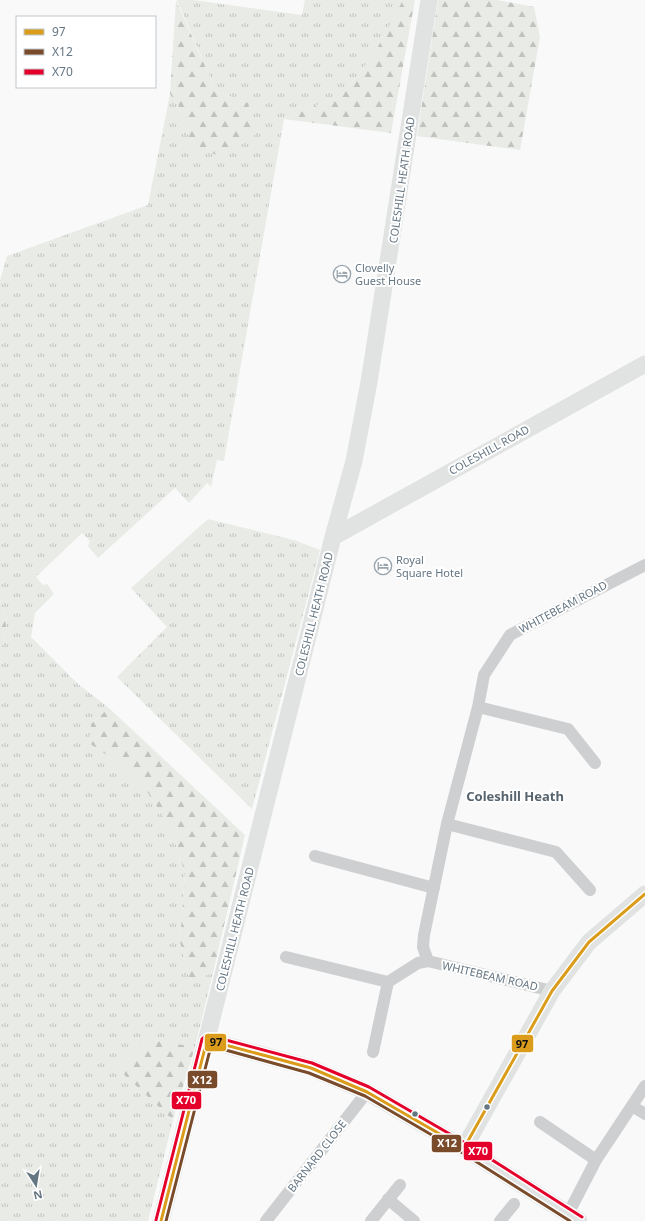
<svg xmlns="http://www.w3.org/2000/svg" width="645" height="1221" font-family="'Noto Sans',sans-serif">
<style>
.grass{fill:url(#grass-tufts)}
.forest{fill:url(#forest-firs)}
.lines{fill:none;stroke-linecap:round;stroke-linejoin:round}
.street{stroke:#cecfd0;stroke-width:12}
.secondary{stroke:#e1e2e2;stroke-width:17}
.bus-1-casing{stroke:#fff;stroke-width:6}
.bus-2-casing{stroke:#fff;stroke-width:6}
.bus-3-casing{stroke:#fff;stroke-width:6}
.bus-1{stroke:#da9c1a;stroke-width:3}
.bus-2{stroke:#7a4b2a;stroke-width:3}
.bus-3{stroke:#e4002b;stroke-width:3}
.bus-dot{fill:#657683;stroke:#fff;stroke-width:1.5}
.labels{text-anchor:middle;stroke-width:4;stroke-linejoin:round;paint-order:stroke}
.street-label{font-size:11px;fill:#657683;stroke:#fff}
.poi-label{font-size:11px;fill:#657683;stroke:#fff;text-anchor:start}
.quarter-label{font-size:13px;font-weight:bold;fill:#57646e;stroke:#fff}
.line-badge{stroke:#fff;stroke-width:1.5}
.badge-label{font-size:11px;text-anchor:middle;font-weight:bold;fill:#fff}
.pale-badge-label{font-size:11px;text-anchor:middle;font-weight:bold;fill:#111}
</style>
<defs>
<pattern id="grass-tufts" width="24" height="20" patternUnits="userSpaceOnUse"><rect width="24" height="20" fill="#e8ebe6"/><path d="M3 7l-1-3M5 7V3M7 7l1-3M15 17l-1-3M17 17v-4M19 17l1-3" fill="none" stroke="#c0c3c0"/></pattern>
<pattern id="forest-firs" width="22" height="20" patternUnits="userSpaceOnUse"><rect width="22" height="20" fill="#e8ebe6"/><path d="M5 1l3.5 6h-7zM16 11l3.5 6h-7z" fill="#c0c3c0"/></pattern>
</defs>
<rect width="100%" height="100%" fill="#f9f9f9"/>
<path class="grass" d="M177,0H193L302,15L305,0H404L374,54L342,95L284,119L224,461L217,460L211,487L207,483L189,503L175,488L98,558L88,546L90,541L82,533L36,577L43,585L47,584L54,594L35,613L31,637L78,684L109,708L91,724L89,743L120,764L146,790L170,827L185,873L180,942L190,980L213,973L195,1047L148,1039L118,1068L173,1120L148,1221H0V665L6,625L0,598V280L7,256L148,205L170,94L178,105L192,147L248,103L216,91Z
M208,519L294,540L320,550L252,809L117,677L167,627L131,588Z"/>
<path class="forest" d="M176,0L216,91L248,103L256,134L221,156L192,147L178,105L170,94Z
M403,0H415L391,133L284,119L342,95L374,54Z
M438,0H497L534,7L540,37L520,150L417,136Z
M0,598L6,625L0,665Z
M109,708L245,835L213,973L190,980L180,942L185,873L170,827L146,790L120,764L89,743L91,724Z
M148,1039L195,1047L173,1120L117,1068Z"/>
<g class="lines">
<path class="street" d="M478,707L568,729L595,763
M447,824L556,852L590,890
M315,856L434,888
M286,957L388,982
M428,961L552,991
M373,1052L388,982L418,963L428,961L423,947L424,935L447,824L478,707L484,675L510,635L645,565
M632,1106L645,1114
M540,1122L596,1160
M388,1199L414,1221
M568,1214L596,1160L645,1086
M266,1221L367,1092
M371,1221L400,1185
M500,1221L514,1204"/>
<path class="secondary" d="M333,537L645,364
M207,1040L311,1068L367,1092L464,1148L579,1221
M464,1148L552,991L589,942L645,894
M161,1221L333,537L354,461L369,382L429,0"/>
<defs>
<path id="bus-1" d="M161,1221L207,1040L311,1068L367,1092L464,1148L552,991L589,942L645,894"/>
<path id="bus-2" d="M166,1221L211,1046L309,1073L365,1096L461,1152L570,1221"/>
<path id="bus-3" d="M156,1220L202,1039L207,1035L312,1063L369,1087L467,1144L582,1217"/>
</defs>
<use href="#bus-1" class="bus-1-casing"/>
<use href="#bus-2" class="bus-2-casing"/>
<use href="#bus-3" class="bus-3-casing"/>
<use href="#bus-1" class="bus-1"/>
<use href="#bus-2" class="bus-2"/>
<use href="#bus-3" class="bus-3"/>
</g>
<defs>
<symbol id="hotel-ring" viewBox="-11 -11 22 22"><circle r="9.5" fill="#fff" stroke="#99a4ac" stroke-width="1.5"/><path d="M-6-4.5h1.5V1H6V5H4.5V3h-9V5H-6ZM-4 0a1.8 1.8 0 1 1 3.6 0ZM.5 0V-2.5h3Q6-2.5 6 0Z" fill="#99a4ac"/></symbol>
</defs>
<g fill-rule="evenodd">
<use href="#hotel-ring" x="332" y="264" width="20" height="20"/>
<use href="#hotel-ring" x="373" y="556" width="20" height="20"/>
</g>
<g class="bus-dot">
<circle cx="487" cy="1107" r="3.5"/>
<circle cx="415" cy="1114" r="3.5"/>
</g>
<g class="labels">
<g class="street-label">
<text transform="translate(402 180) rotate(-82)" y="4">COLESHILL HEATH ROAD</text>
<text transform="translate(489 450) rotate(-29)" y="4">COLESHILL ROAD</text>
<text transform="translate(563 607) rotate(-28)" y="4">WHITEBEAM ROAD</text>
<text transform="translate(314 614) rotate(-76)" y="4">COLESHILL HEATH ROAD</text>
<text transform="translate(235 929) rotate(-76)" y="4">COLESHILL HEATH ROAD</text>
<text transform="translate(490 976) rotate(13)" y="4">WHITEBEAM ROAD</text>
<text transform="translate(317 1156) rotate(-52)" y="4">BARNARD CLOSE</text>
</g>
<g class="poi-label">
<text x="355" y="272">Clovelly<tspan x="355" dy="13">Guest House</tspan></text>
<text x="396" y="564">Royal<tspan x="396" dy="13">Square Hotel</tspan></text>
</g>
<g class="quarter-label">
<text x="515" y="801">Coleshill Heath</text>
</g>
</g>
<g class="line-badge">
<rect x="204" y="1033" width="23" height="19" rx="4" fill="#da9c1a"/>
<rect x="511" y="1034" width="23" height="19" rx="4" fill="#da9c1a"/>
<rect x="187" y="1070" width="31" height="19" rx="4" fill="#7a4b2a"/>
<rect x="171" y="1091" width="31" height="19" rx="4" fill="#e4002b"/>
<rect x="431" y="1134" width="31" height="19" rx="4" fill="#7a4b2a"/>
<rect x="463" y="1141" width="30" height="20" rx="4" fill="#e4002b"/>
</g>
<g class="badge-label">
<text x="202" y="1084">X12</text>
<text x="186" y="1104">X70</text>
<text x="447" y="1147">X12</text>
<text x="478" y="1155">X70</text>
</g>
<g class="pale-badge-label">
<text x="216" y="1046">97</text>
<text x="522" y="1048">97</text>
</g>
<rect x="16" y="16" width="140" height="72" fill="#ffffff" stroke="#c1c8cd"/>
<rect x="24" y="29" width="20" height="6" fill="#da9c1a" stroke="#c1c8cd"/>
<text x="52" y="36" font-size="12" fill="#657683">97</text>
<rect x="24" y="49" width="20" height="6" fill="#7a4b2a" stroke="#c1c8cd"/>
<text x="52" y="56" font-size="12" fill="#657683">X12</text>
<rect x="24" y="69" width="20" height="6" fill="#e4002b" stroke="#c1c8cd"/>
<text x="52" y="76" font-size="12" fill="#657683">X70</text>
<g transform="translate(36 1185) rotate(168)" stroke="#ffffff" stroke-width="3" paint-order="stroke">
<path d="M0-3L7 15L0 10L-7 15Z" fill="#657683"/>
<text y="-6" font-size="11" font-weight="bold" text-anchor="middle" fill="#657683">N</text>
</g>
</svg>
